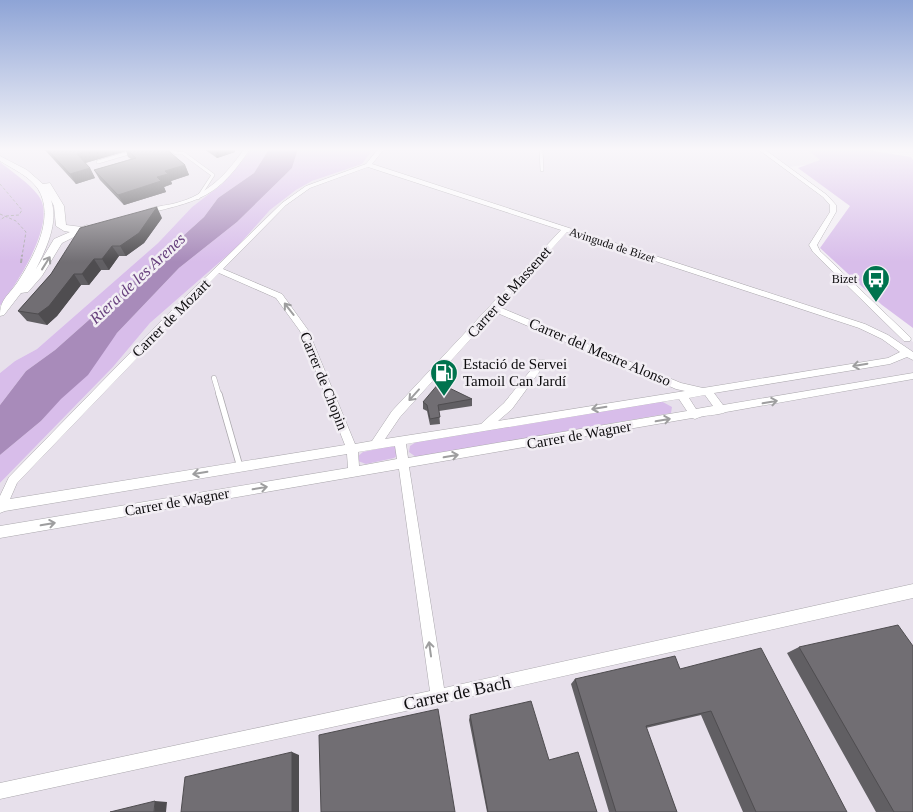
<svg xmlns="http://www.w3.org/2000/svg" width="913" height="812" font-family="Georgia,serif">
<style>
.built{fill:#e7e0eb}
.green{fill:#d8bdea}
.water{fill:#a88bba}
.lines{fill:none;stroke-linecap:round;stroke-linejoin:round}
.service-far2-casing{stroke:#aba8ad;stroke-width:4}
.service-far1-casing{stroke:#aba8ad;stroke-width:5.5}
.service-casing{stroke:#aba8ad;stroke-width:7}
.minor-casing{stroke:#aba8ad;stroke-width:1}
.secondary-casing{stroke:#aba8ad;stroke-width:1}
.path-far1{stroke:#aca9ad;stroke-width:1;stroke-dasharray:3 2;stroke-linecap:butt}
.path{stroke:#aca9ad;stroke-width:2;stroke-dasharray:4.5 2;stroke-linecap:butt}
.service-far2{stroke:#fff;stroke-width:3}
.service-far1{stroke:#fff;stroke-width:4.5}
.service{stroke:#fff;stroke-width:5.5}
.minor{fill:#fff;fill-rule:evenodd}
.secondary{fill:#fff;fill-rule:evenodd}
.wall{fill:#615f63}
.shaded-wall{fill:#4f4d50}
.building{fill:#716e73;stroke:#4f4d50}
.oneway{stroke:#9e9e9f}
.labels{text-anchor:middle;stroke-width:5;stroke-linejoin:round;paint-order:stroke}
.far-street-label{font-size:12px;fill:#0d0c0e;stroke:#f2eef4}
.far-poi-label{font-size:12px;fill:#0d0c0e;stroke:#f2eef4;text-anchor:end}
.street-label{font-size:15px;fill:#0d0c0e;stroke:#f2eef4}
.poi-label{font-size:15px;fill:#0d0c0e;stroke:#f2eef4;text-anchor:start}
.water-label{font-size:16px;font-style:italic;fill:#67407d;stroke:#f2eef4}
.near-street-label{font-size:18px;fill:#0d0c0e;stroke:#f2eef4}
</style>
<rect width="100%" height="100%" fill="#f2eef4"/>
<path class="built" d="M0,149H252L222,184L192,207L158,243L37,349L15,361L0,373V312L27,276L49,220L40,186L0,159Z
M373,149H810L829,162L789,167L833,205V212L813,245L825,260L913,342V812H0V483L113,367L150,323L237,247L270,210L296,190L312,181L362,164Z"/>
<path class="green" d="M252,149H269L254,173L218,198L204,217L152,264L55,350L26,371L0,405V373L15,361L37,349L158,243L192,207L222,184Z
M298,149H373L362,164L312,181L296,190L270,210L237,247L150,323L113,367L0,483V455L41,421L117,333L179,268L237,222L284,176L292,168Z
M807,149H872L873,151L911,157L913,160V328L882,305L820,248L850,206L798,168L820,160Z
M0,162C12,172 28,182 38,195C59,221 16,285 0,306Z
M661,401L672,407L671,413L416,457L409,452L410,446L416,442Z
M391,446L396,447L398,455L394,458L366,464L358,461L357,457L363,452Z"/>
<path class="water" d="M269,149H298L292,168L284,176L237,222L179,268L117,333L88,375L61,399L41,421L0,455V405L26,371L55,350L152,264L204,217L218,198L254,173Z"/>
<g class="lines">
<defs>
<path id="service-far2" d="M169,149L176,153H183L213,175L198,198
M541,149L542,170
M98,162L142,149"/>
<path id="service-far1" d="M214,378L219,395"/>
<path id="service" d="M219,394L240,467"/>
<path id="minor" d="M244,149H250C217,198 201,200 146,214L143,212C151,206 166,206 176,203C207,195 227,174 244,149Z
M378,149H384L372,164L865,324L888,335L913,352V360L907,357L890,364L714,393L723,405L913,373V379L726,412C717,416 704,414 695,419L692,418L409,467L444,688L913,584V598L438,704L0,799V783L430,691L399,469L0,538V526L348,468L347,454L5,511L0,513V496L9,477L173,309L282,203L306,186L366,164ZM368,167L561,230L392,411L372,441L355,444L308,330L282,294L223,269L286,205L310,188ZM567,232L859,328L882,339L900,352L888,358L703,388L681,383L499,307ZM219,273L276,298L300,331L345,445L10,499L17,483ZM495,312L676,389L685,391L498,421L512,409L545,364L547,362L545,360H539L504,403L481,424L385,439L400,417ZM705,395L713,406L696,409L689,398ZM679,399L687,411L408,458L406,444ZM395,446L397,459L359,466L358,452Z
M758,149H764L827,195L836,205V212L817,245L820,251L910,337L911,339L910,341H904L813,252L809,245L830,212V205L823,197Z"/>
<path id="secondary" d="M0,156L27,170L43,184L50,183L64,206L66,225L82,227L87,225L92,228L62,243L42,276L28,292L21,293L4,315L0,316C0,299 8,296 17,283C33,258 56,218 38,189C29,176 13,169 0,161ZM51,200L54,206L56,226L64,231L70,232L54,239L36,269C46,249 59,223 51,200Z"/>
</defs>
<use href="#service-far2" class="service-far2-casing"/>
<use href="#service-far1" class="service-far1-casing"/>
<use href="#service" class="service-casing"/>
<use href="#minor" class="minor-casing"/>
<use href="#secondary" class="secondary-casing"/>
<path class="path-far1" d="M0,184L22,210L19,215L6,216L0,220
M0,214L16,221L26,232L22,256"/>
<path class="path" d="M21,263L22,255"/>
<use href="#service-far2" class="service-far2"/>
<use href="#service-far1" class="service-far1"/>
<use href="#service" class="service"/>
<use href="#minor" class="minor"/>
<use href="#secondary" class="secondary"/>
</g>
<path class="wall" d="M44,149H169L171,153L185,165L189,175L171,181L172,184L164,187L166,192L124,205L100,180L94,170L131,159L128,157L126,151L85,163L90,168L95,178L76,184Z
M204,149H234L235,152L217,158Z
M162,218L144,243L126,256H119L109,270H101L89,285H81L57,316L47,325L27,321L18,311L51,274Z
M472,399V406L439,411L440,424L430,425L427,411L423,409V402Z
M799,647L913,812H876L787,653Z
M680,669L847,812H743L701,715L646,728L677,812H609L571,684L575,679Z
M470,715L549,760L597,812H487L469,720Z"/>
<path class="shaded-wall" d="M95,149H125L126,151L82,164L77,154Z
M214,149H234L235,152L217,158Z
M185,165L189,175L171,181L172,184L164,187L166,192L124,205L118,195L157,177L165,171Z
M90,168L95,178L76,184L70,174Z
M157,207L162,218L144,243L126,256L120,246Z
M112,246L119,256L109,270L102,259Z
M94,259L101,270L89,285L82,274Z
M74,274L81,285L57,316L47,325L38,314Z
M292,752L299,755V812H292Z
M155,801L167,802L166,812H154Z"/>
<path class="building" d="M47,149H95L77,154L90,168L70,174Z
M126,149H166L185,165L165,171L168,174L157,177L161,181L118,195L94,170L136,158Z
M157,207L139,233L120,246H112L102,259H94L82,274H74L49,306L38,314L18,311L51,274L80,228Z
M439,383L472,399L438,405L440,417L430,419L427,405L423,402Z
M898,625L913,646V812H894L799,647Z
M761,648L847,812H756L711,711L646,726L677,812H616L575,679L675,656L680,669Z
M531,701L549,760L578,752L597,812H488L470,715Z
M438,709L455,812H321L319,735Z
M292,752V812H181L185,777Z
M155,801L154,812H110Z"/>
<defs><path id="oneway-shaft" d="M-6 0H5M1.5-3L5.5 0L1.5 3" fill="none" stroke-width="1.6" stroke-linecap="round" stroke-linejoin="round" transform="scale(1.25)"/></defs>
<g class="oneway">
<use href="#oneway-shaft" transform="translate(46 263) rotate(-58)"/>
<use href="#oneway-shaft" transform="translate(289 309) rotate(-128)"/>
<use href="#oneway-shaft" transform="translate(860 365) rotate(170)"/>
<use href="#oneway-shaft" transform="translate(414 395) rotate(132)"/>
<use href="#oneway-shaft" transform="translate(770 402) rotate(-10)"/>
<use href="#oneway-shaft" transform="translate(599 408) rotate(171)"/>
<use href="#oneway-shaft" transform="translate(663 420) rotate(-10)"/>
<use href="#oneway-shaft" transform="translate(451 456) rotate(-10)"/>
<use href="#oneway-shaft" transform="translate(200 473) rotate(171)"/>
<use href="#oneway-shaft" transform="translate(260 488) rotate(-10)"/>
<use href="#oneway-shaft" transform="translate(48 524) rotate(-10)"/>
<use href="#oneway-shaft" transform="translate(430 649) rotate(-98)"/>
</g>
<linearGradient id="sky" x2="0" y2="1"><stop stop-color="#8ea4d6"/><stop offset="0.57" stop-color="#f9f7fa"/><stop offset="1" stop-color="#f9f7fa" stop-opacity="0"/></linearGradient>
<rect width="913" height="262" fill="url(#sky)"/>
<defs>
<symbol id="bus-pin" viewBox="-11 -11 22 30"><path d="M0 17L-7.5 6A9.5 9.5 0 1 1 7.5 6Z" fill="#00734e" stroke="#f2eef4"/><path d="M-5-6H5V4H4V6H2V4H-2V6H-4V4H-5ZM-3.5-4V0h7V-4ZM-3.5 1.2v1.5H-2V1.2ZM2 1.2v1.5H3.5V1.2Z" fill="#fff"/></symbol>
<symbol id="fuel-pin" viewBox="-11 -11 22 30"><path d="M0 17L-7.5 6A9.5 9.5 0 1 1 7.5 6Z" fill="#00734e" stroke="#f2eef4"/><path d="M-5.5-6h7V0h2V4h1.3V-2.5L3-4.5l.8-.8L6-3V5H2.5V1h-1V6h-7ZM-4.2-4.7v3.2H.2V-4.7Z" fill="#fff"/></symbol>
</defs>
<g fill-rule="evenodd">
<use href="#bus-pin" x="860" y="263" width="32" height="43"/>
<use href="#fuel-pin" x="428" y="357" width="32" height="43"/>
</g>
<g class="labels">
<g class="far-street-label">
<text transform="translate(612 245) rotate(18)" y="4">Avinguda de Bizet</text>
</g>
<g class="far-poi-label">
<text x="857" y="283">Bizet</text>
</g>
<g class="street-label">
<text transform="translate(509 292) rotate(-48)" y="5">Carrer de Massenet</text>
<text transform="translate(171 318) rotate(-45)" y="5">Carrer de Mozart</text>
<text transform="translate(600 352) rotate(23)" y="5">Carrer del Mestre Alonso</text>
<text transform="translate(324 381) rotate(68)" y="5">Carrer de Chopin</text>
<text transform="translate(579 435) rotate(-10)" y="5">Carrer de Wagner</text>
<text transform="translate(177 502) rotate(-10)" y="5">Carrer de Wagner</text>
</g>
<g class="poi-label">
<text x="463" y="369">Estació de Servei<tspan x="463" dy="17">Tamoil Can Jardí</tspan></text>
</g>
<g class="water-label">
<text transform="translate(137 278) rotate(-43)" y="6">Riera de les Arenes</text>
</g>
<g class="near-street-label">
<text transform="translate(457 693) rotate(-12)" y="6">Carrer de Bach</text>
</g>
</g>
</svg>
